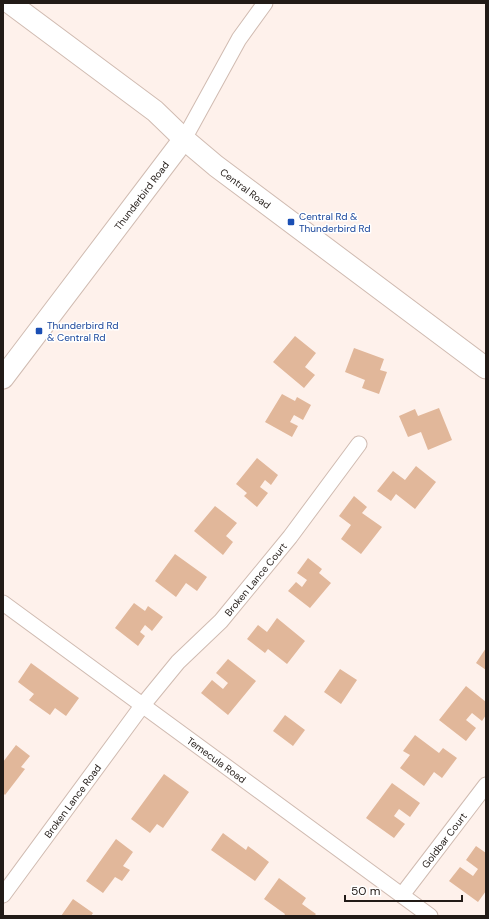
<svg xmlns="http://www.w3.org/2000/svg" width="489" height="919" font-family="'DM Sans',sans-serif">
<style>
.building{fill:#e1b79a}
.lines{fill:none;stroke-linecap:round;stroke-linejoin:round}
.street-casing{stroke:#d0bbb1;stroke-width:17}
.secondary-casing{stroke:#d0bbb1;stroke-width:23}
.street{stroke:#fff;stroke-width:15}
.secondary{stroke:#fff;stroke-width:21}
.transit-dot{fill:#1a4fb4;stroke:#fff;stroke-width:1.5}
.labels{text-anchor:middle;stroke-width:3;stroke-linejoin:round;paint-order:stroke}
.street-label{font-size:10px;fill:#221b17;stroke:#fff}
.transit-label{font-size:10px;fill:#164399;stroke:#fff;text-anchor:start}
</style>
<rect width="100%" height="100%" fill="#fef1eb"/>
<path class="building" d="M295,336L316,353L305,367L315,375L304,388L273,362Z
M354,348L384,359L380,370L387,372L379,394L362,388L365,380L345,372Z
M282,394L295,401L297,397L311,405L303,420L294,415L290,422L298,426L292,437L265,422Z
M439,408L452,440L428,450L421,432L408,437L399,416L415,409L418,416Z
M257,458L278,475L271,485L265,480L260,487L268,493L257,507L244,496L247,493L236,484Z
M416,466L436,482L415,509L396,494L391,501L377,491L393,471L405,480Z
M354,496L367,507L362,513L382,527L361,554L341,539L351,525L339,516Z
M215,506L237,523L226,536L233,542L223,555L194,531Z
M175,554L207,577L197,591L186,583L176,597L155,581Z
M308,558L322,569L319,573L331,583L310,608L288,591L296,582L302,587L307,580L297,573Z
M134,603L145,611L148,606L163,617L152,631L145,625L140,632L145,636L138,646L115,628Z
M277,618L305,641L287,664L268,649L265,653L247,639L258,625L267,632Z
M486,648V670L476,663Z
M228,659L256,681L228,715L201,693L212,680L223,689L228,683L216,673Z
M31,663L79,698L66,716L55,708L50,715L29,700L34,694L18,682Z
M340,669L357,680L341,704L324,692Z
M466,686L486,702V715L482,721L472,713L466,720L476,728L466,741L439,720Z
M285,715L305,730L293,746L273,731Z
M415,735L439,753L443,748L457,758L442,778L434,772L424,786L400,768L410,755L403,751Z
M16,745L30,756L21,767L25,769L5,795L3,793V762Z
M164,774L189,792L163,828L157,824L150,833L131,819Z
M392,783L420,803L410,817L399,809L394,816L405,824L394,838L366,818Z
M223,833L246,850L248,846L269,862L255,881L211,850Z
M116,839L133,852L123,866L130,870L122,881L115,877L103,893L86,881Z
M476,846L486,853V891L478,902L449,881L460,867L473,876L478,869L466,860Z
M279,878L306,898L302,904L316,914L314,916H284L285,914L264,899Z
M73,899L93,913L91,916H61Z"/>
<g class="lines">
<defs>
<g id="street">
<path d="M184,139L239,39L265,3"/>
<path id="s1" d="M3,603L430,916"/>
<path id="s2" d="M3,895L142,706L178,662L221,621L290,537L359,444"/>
<path id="s3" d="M402,895L486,785"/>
</g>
<g id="secondary">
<path id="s4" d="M10,3L155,111L184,139L216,166L486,368"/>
<path id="s5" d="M3,378L184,139"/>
</g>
</defs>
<use href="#street" class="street-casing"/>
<use href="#secondary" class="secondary-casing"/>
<use href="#street" class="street"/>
<use href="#secondary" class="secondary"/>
</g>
<g class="transit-dot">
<rect x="287" y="218" width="8" height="8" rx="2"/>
<rect x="35" y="327" width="8" height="8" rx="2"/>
</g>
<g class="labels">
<g class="street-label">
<text dy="4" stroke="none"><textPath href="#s4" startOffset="300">Central Road</textPath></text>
<text dy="4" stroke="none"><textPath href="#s5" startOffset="229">Thunderbird Road</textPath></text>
<text dy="4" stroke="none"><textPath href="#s2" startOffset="405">Broken Lance Court</textPath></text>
<text dy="4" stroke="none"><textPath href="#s1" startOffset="265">Temecula Road</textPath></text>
<text dy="4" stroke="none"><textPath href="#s2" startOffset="117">Broken Lance Road</textPath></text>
<text dy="4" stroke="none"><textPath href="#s3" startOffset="69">Goldbar Court</textPath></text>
</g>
<g class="transit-label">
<text x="299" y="220">Central Rd &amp;<tspan x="299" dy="12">Thunderbird Rd</tspan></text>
<text x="47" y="329">Thunderbird Rd<tspan x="47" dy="12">&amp; Central Rd</tspan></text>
</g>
</g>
<rect width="489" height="919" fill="none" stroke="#221b17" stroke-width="8"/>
<path d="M345 895v6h117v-6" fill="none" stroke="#221b17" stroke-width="2"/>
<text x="351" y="895" font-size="12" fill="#221b17" stroke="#ffffff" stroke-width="3" paint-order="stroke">50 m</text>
</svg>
